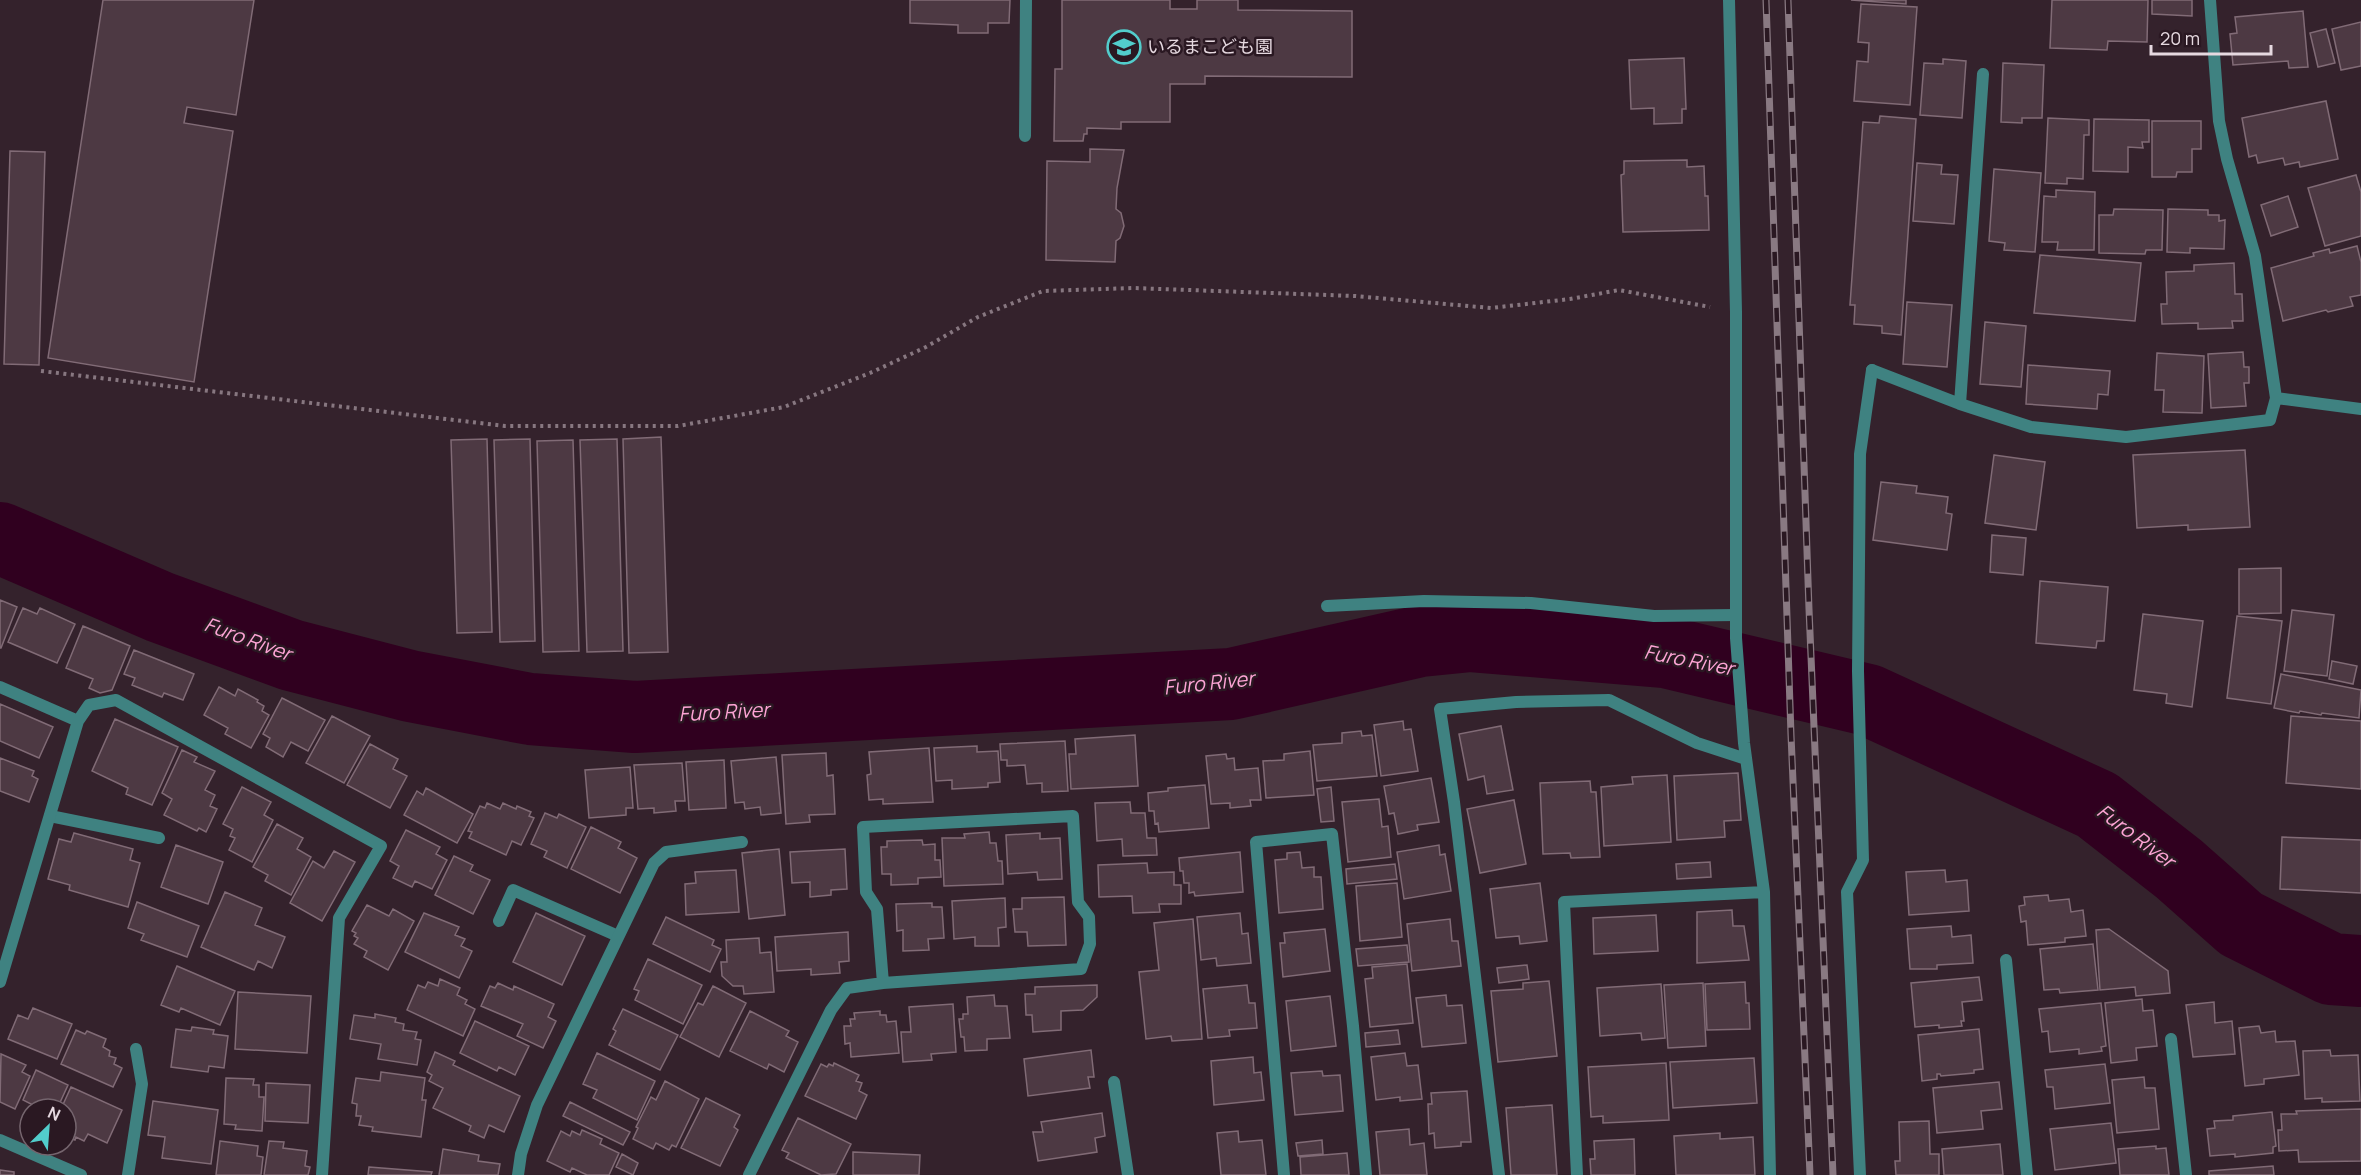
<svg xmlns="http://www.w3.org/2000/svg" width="2361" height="1175" font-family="Manrope,'Noto Sans JP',sans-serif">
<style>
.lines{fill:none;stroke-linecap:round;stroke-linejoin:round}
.river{stroke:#30001f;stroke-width:72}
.building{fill:#4d3943;stroke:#816b76;stroke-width:1.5}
.path{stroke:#877780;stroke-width:4;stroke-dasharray:3 4.5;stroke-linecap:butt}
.service{stroke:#3f8281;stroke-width:12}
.minor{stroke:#3f8281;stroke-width:12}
.rail-casing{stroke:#897982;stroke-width:7}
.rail{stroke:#2a1822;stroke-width:4.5;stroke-dasharray:14;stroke-linecap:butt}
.labels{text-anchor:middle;stroke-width:5;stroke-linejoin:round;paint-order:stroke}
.poi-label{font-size:18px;fill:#e6d9e0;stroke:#2a1822;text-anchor:start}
.water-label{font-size:20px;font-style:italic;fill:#fda4d5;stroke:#2a1822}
</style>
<rect width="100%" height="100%" fill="#34222c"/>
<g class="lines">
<path class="river" d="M0,538L160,607L291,655L410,686L530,709L635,717L1231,684L1421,641L1471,636L1665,652L1868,700L2097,805L2179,869L2241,924L2331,969L2361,971"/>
</g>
<path class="building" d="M103,0H254L236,115L187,107L184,123L233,131L194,382L48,358Z
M910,0H1010L1009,23H988V33H958V25L910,23Z
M1062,0H1170V9H1197V0H1238V10L1352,11V77L1205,76V84H1170V122H1121V129L1087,128V134H1084L1083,141H1054L1055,69H1062Z
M1851,0H1906V4Z
M2052,0H2148L2147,42L2108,41L2107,50L2050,48Z
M2152,0H2192V16L2152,14Z
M1861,4L1917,7L1910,105L1854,101L1857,61L1868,62L1869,43L1858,42Z
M2303,11L2308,67L2289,68L2288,61L2233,65L2230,34L2237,33L2235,17Z
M2361,22V66L2341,70L2332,29Z
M2326,29L2335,63L2318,67L2310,33Z
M1684,58L1686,109H1682V123L1654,124V108L1631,109L1629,60Z
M1943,59L1966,61L1962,118L1920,115L1924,63L1943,64Z
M2003,63L2044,65L2042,118H2022V123L2001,122Z
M2326,101L2338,159L2300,167L2299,162L2285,165L2283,158L2258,163L2256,155L2249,157L2242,118Z
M1880,116L1916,119L1901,335L1882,333V326L1854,324L1855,305H1850L1863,122L1879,123Z
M2048,118L2089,120V135H2084L2083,179L2067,178V184L2045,183Z
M2094,119L2149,120V142H2142L2143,148L2128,147V172L2093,171Z
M2152,121H2201V149H2192V172H2177L2176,177H2152Z
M1090,149L1124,150L1117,188L1116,209L1121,213L1124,226L1120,238L1116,241L1115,262L1046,260L1047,161L1090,162Z
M10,151L45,152L39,365L4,364Z
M1687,160V167L1704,166L1705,196H1708L1709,230L1623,232L1621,175L1624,174V161Z
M1917,163L1942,165L1941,174L1958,175L1954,224L1913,221Z
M1994,169L2041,173L2035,252L2004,250L2005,243L1989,241Z
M2356,175L2361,192V236L2325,246L2308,188Z
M2056,190L2095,192L2094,250H2057L2058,242H2042L2044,196L2056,197Z
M2288,196L2298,227L2271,236L2261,205Z
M2114,209L2163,210L2162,250H2146L2145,254L2099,253V215H2113Z
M2168,209L2208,210V215H2219V221L2225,220L2224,249L2190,248V253L2167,252Z
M2357,246L2361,262V295L2350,297L2353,306L2328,312L2326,310L2283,321L2271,268L2314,256L2313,253L2329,249L2330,253Z
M2040,255L2141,263L2135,321L2034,313Z
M2234,263L2235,294H2242L2243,321H2232L2233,328L2198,329V323L2162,324L2161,304H2167L2166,272L2194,271V265Z
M1907,302L1952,305L1947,367L1903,364Z
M1985,322L2026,326L2021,387L1980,384Z
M2243,352L2244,367H2249V383H2244L2246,406L2211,408L2208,354Z
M2157,353L2204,356L2202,413L2163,412L2164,390H2155Z
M2028,365L2110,371L2108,395L2098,394L2097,409L2026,404Z
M661,437L668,652L629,653L623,439Z
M487,439L492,632L457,633L451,440Z
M530,439L535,641L500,642L494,440Z
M617,439L623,651L587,652L580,440Z
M573,440L579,651L543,652L537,441Z
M2245,450L2250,527L2188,530V525L2137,528L2133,455Z
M1994,455L2045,462L2036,530L1985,523Z
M1881,482L1917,486L1916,493L1948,497L1946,513L1952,514L1947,550L1873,540Z
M1992,535L2026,538L2023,575L1990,572Z
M2281,568V613L2239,614V569Z
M2040,581L2108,587L2104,641H2097L2096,648L2036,643Z
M0,600L17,607L1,648H0Z
M23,608L37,614L40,608L75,624L57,663L8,642Z
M2292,610L2334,615L2327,676L2284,671Z
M2143,614L2203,621L2192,707L2166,703L2167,694L2134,690Z
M2237,616L2282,621L2271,704L2227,698Z
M83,626L130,646L112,690L100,693L89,688L93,679L66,668Z
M134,650L194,674L183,700L164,693L162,697L132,685L135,678L124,674Z
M2332,661L2357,666L2353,684L2329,679Z
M2281,674L2361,690L2359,718L2322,713L2321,715L2300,711L2299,713L2274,708Z
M219,687L235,696L238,689L258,700L257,702L264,706L262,711L269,715L251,748L225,734L228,728L204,715Z
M282,698L325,720L308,751L291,742L283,757L266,747L270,738L263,734Z
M0,704L53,727L39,758L0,741Z
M332,716L370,736L344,783L306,763Z
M2291,716L2361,721V789L2286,783Z
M115,719L178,747L152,805L126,794L128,788L92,771Z
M1403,721L1404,730L1411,729L1418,771L1381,776L1374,725Z
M1501,726L1513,790L1487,794L1484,776L1468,780L1459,734Z
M1361,731L1362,736L1372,735L1377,776L1317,781L1313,745L1342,743V733Z
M1135,735L1138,786L1071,789L1069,754H1076L1075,739Z
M1065,741L1068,791L1042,792V783L1027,784L1025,765L1007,766V760H1001L1000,744Z
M370,744L398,759L393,769L407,776L390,808L347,785Z
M977,746V752L998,751L1000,782L988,783V787L952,789V780L936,781L934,748Z
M929,748L933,802L883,804V799L869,800L867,775L871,774L869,752Z
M182,750L197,757L194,762L215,771L205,790L215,795L210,806L217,809L206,832L199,828L197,831L164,815L172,799L162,793Z
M1310,751L1314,795L1266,798L1263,761L1284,760V754Z
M826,753L827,776L833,775L835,814L809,815L810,822L786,824L782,755Z
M1226,754L1227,759L1234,758L1235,770L1258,768L1261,800H1250L1251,806L1230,808V803L1211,804L1206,756Z
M776,757L781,813L761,815L760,807L745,809L744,802L735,803L731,761Z
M0,758L34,771L32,776L38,779L29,802L0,791Z
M724,760L726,808L689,810L686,762Z
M682,763L685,801H675L676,811L654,813V808L638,809L634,765Z
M630,767L633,808H626V815L589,818L585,770Z
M1738,773L1741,820L1724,821L1725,837L1677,840L1674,776Z
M1667,775L1671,842L1604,846L1601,787L1633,784L1632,777Z
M1431,778L1439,822L1417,825L1418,830L1398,834L1394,813L1389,814L1384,786Z
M1590,781L1591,792H1596L1600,857L1571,858L1570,853L1543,854L1540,783Z
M1205,785L1209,828L1159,832L1158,823L1155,824L1154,811H1149L1148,793L1168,791V788Z
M242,787L271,802L264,815L273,820L252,862L229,850L235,838L230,836L233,829L223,824Z
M1331,787L1334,821L1321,822L1317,789Z
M426,788L473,814L457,843L404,815L417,791L423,795Z
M1379,799L1382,827L1388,826L1391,857L1348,862L1342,802Z
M1514,800L1526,864L1480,873L1467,809Z
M1130,802L1131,813H1145L1147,838H1156L1157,855L1123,856L1122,839L1097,841L1095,803Z
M487,803L500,809L503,803L516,809L517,806L531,812L529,816L534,818L521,845L512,841L506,855L469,838L472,832L468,831L480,806L485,808Z
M545,813L557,818L559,814L586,827L567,868L544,857L547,851L531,844Z
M277,824L303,838L297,849L311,857L291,895L265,881L268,875L253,867Z
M591,827L621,842L618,848L637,858L620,893L571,869Z
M406,830L440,847L436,854L447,860L432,889L415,881L412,887L393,878L399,866L390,861Z
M989,832L990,843H996L998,861H1002L1003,884L944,886L942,838H965L964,834Z
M74,833L133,849L130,860L140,863L128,907L69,890L70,885L48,879L59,839L71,842Z
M1040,833V839L1060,838L1062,879L1038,880L1037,872L1008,874L1006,835Z
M2282,837L2361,840V893L2280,889Z
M922,840L923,845L935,844V860H940L941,877L918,878V884L891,885V874H882L881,847H887V841Z
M176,845L223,862L208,904L161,887Z
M1439,845L1440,855L1445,854L1451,891L1404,899L1397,852Z
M779,849L785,915L749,919L742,853Z
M845,849L847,889L831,890V895L810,897V882L792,883L790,852Z
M334,851L355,862L322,921L290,903L313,861L324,868Z
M1240,852L1243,892L1195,896L1194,892L1189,893V883H1184L1183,871H1180L1179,858Z
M1300,852L1302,868L1314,867V877H1321L1323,909L1279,913L1275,860L1287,859V853Z
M454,856L473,865L470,871L490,880L473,914L435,895Z
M1710,862L1711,877L1677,879L1676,864Z
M1147,863L1148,873L1174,872V885H1181V904H1159L1160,912L1133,913L1132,896L1099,897L1098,865Z
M1395,864L1397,879L1347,884L1346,869Z
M736,870L739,912L686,915L685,884L696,883L695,872Z
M1945,870L1946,882L1967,880L1969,911L1909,915L1906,872Z
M1397,883L1402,937L1360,941L1356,886Z
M1540,883L1547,941L1520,944L1519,936L1496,938L1490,889Z
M225,892L262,908L255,925L285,937L272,968L258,961L254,970L201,947Z
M2048,895L2049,901L2069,899L2071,912L2083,910L2086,936L2065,938V942L2028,945L2026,921L2021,922L2019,906L2025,905L2024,897Z
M1064,897L1066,945L1028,946L1027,932H1015L1013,909H1022V898Z
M1005,898L1006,927L998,928L999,946H975V937L954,939L952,901Z
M137,902L199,926L187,957L141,940L144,934L128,928Z
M932,903V907H942L944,938L928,939L929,950L903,951V930L897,931L896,904Z
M367,905L389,916L393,909L414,921L388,970L364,957L367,951L354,944L358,938L354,936L356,933L352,931Z
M1732,910L1733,926H1744L1749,960L1697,963V912Z
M424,913L459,927L455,935L465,939L461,946L472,951L459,978L405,952Z
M536,913L585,936L562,985L513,962Z
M1240,913L1242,934L1248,933L1251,963L1217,966L1216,958L1201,960L1197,917Z
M1656,915L1658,951L1594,954L1593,918Z
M666,917L714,940L712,945L721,949L710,972L653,944Z
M1193,919L1202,1039L1172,1041L1171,1036L1146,1039L1139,972L1159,970L1154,923Z
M1450,919L1452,941H1458L1461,966L1412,971L1407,924Z
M1951,926L1952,937L1971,935L1973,963L1937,965V969H1910L1907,929Z
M1325,929L1330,971L1283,977L1280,943H1285L1284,933Z
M2109,929L2168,971L2170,993L2136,996L2135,987L2100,990L2096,930Z
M848,932L849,961L839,962L840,973L811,975V969L777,971L775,937Z
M759,938L760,953L771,952L774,992L744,994L743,986H733L722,976L721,962H727L726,940Z
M2093,944L2098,990L2060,993L2059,989L2044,990L2040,949Z
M1407,945L1409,962L1358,966L1356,949Z
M648,959L702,985L683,1024L635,1000L639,991L634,989Z
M1407,964L1413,1023L1370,1027L1365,979L1373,978L1372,967Z
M1527,965L1529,979L1499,983L1497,968Z
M177,966L235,991L220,1025L181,1008L179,1012L161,1005Z
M1979,977L1982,1000L1962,1002L1964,1021H1961L1962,1026L1939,1028V1025L1915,1027L1911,983Z
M440,979L460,988L457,995L467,1000L465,1004L475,1009L463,1036L407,1010L418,985L425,988L428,982L438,986Z
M1549,981L1557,1056L1498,1062L1491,991L1523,989V983Z
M1745,982L1746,1003H1749L1750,1029L1707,1030L1705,984Z
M498,983L513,990L514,986L554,1004L548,1017L556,1021L543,1048L517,1036L523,1024L481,1006L490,986L495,988Z
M1703,983L1706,1046L1668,1048L1664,985Z
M1661,984L1665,1038L1642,1040L1641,1033L1600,1036L1597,988Z
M1097,985V997L1083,1010L1061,1011V1030L1033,1032L1032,1015H1026L1025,994H1035V987Z
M1247,985L1249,1003H1255L1257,1028L1229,1030L1230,1036L1208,1038L1203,989Z
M713,986L746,1003L719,1057L680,1037L698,1003L703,1005Z
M238,992L311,996L307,1053L235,1049Z
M994,995L995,1006H1007L1010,1038L987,1039V1050L965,1051L964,1037H961L959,1019H963V1014H968L967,997Z
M1446,995L1447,1006L1462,1005L1466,1043L1422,1047L1416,998Z
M1330,996L1336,1046L1291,1051L1286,1001Z
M2142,999L2143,1011L2153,1010L2157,1046L2136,1048L2137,1060L2111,1063L2105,1003Z
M2214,1002L2215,1023L2232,1021L2235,1054L2193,1057L2186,1005Z
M2101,1003L2106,1046L2101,1047L2102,1051L2079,1054V1049L2050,1052L2048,1031L2042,1032L2039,1009Z
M953,1004L956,1052L931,1054L932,1060L903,1062L901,1032H911L909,1007Z
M33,1008L72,1024L57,1059L8,1039L18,1015L28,1019Z
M623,1009L678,1035L660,1070L609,1045L616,1031L613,1029Z
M750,1011L789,1031L786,1036L798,1042L784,1072L769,1064L767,1069L730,1051Z
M880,1011V1015H886L887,1022L896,1021L899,1053L851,1057L850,1043L845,1044L844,1026H851L850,1019H855L854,1013Z
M375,1014L396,1018L395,1022L404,1024L403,1030L417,1032L415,1039L421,1040L417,1065L378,1059L381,1044L350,1039L354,1015L375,1018Z
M475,1021L529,1046L515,1075L499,1067L497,1071L460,1053Z
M2259,1026L2261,1033L2275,1031L2276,1042L2295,1041L2299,1075L2264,1079V1084L2245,1086L2239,1028Z
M192,1027L214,1030L213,1034L228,1036L224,1068L209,1066L208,1072L171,1067L176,1029L191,1031Z
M1979,1029L1983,1069L1974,1070V1073L1941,1076L1940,1074H1937V1079L1922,1081L1918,1035Z
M76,1030L85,1034L87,1031L106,1039L103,1047L110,1051L109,1056L116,1058L114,1064L122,1068L113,1087L61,1064Z
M1398,1030L1400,1044L1366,1047L1365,1033Z
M1091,1050L1094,1077H1088L1090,1088L1028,1096L1024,1059Z
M2330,1050L2331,1056L2358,1055L2360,1101L2322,1102V1098L2305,1099L2303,1051Z
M435,1052L455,1061L453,1065L520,1096L504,1132L489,1125L484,1138L469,1131L471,1126L433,1108L443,1088L429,1081L432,1075L427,1072Z
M597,1053L655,1081L637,1120L593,1098L597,1090L583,1084Z
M1405,1053L1407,1066L1418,1065L1422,1099L1400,1101V1097L1376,1100L1371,1057Z
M1,1054L26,1065L22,1072L30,1076L15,1109L0,1102Z
M1253,1057L1254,1073L1261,1072L1264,1100L1214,1105L1211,1061Z
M1754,1058L1757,1103L1673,1108L1670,1062Z
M834,1063L859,1075L856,1081L862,1083L859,1091L867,1095L856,1119L805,1096L821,1064L827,1067L829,1064L833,1066Z
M1666,1063L1669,1120L1603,1123V1116L1591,1117L1588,1067Z
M2105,1064L2110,1103L2055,1109L2053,1087H2047L2045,1070Z
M36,1070L68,1085L57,1109H36L37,1107L23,1100Z
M1322,1071L1323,1076L1340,1075L1343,1111L1295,1115L1291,1073Z
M381,1072L425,1078L422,1100H426L421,1137L372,1131L373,1127L359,1125L361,1116H356L357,1104L352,1103L356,1078L380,1081Z
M2144,1077L2145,1088H2155L2159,1129L2117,1133L2112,1080Z
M226,1078L254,1079L253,1085H259V1097H264L262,1131L235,1129L236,1125L224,1124Z
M665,1081L699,1099L676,1147L672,1145L669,1150L656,1143L653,1149L633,1139L638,1128L636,1127L651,1097L656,1100Z
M1999,1082L2002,1109L1981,1111L1983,1129L1937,1133L1933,1088Z
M266,1083L310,1085L308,1123L265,1121Z
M71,1087L122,1110L107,1143L88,1134L84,1141L76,1137L75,1140L66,1137V1109H61Z
M1467,1091L1471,1142H1461V1146L1435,1148L1434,1133L1429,1134L1428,1104H1432L1431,1093Z
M706,1098L740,1115L734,1127L738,1130L720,1166L681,1148Z
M153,1101L218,1110L211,1164L162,1158L165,1137L148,1135Z
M570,1102L630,1132L623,1145L563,1116Z
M1552,1105L1557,1175H1511L1506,1108Z
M2361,1109V1161L2299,1162L2298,1150L2279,1151L2278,1130H2282L2281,1114H2297L2296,1111Z
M2272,1112L2276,1146L2273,1147V1153L2235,1157V1154L2210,1156L2207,1129L2215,1128L2214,1121L2233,1120V1116Z
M1102,1113L1105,1136L1095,1138L1097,1152L1038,1161L1033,1132H1043L1041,1122Z
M798,1118L851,1144L836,1174L821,1175L786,1158L789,1153L782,1150Z
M1929,1121L1930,1154H1939V1175H1896L1895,1161H1900L1899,1122Z
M2111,1123L2116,1163L2055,1170L2050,1129Z
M1409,1129L1410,1145L1424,1143L1427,1175H1380L1376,1132Z
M582,1130L602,1139L600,1144L619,1153L609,1175H587L572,1168L570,1172L547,1161L561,1131L570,1136L572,1131L580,1135Z
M1238,1131L1239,1142L1262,1140L1266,1175H1221L1217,1133Z
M1720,1133V1139L1753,1137L1755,1175H1676L1674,1136Z
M1634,1139L1635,1175H1591L1590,1159H1595L1594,1141Z
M1322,1140L1323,1154L1298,1156L1296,1143Z
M220,1141L258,1146L257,1156L263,1157L261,1175H216Z
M269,1141L284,1142L283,1148L307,1151L305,1166L310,1167L308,1175H264Z
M2000,1144L2003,1175H1944L1942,1149Z
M2156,1146V1149L2166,1148L2169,1175H2120L2118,1149Z
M443,1149L479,1155L478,1161L500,1164L498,1175H439Z
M853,1152L920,1155L919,1175H853Z
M1347,1153L1349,1175H1301L1300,1157Z
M622,1154L638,1163L633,1175L616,1167Z
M2273,1166L2274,1175H2209V1171Z
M369,1167L432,1172L431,1175H368Z
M0,1170L14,1172V1175H0Z"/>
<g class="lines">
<path class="path" d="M41,371L505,426H678L784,407L870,373L926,347L978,317L1043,291L1133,288L1355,296L1491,308L1570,299L1619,290L1710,307"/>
<path class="service" d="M1025,136L1026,0
M1327,606L1424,601L1531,603L1654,616L1736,615
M50,816L159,838
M499,921L513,890L618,936
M2006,960L2027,1175
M2171,1039L2186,1175
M1114,1082L1128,1175
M128,1175L142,1084L136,1049
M1860,1175L1847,892L1863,860L1858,671L1860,454L1872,370"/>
<path class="minor" d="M1729,0L1736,312V638L1744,743L1764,892L1770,1175
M2210,0L2219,121L2227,159L2255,256L2276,398L2361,409
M1872,370L1960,404L2031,427L2126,437L2270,420L2276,398
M1960,404L1983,74
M0,687L78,721
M0,982L78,721L89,705L116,700L381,846L339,918L322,1175
M0,1140L81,1175
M518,1175L521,1154L537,1105L654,863L666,852L742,842
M749,1175L831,1010L847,988L883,983L1081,969L1090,944L1089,917L1078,902L1073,816L863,827L866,892L877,909L883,983
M1284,1175L1256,842L1332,834L1353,1026L1366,1175
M1499,1175L1454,802L1440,709L1516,702L1609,700L1697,743L1746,759
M1577,1175L1564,902L1764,892"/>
<defs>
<path id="rail" d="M1766,0L1791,735L1810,1175
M1788,0L1809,609L1833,1175"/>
</defs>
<use href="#rail" class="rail-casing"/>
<use href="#rail" class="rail"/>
</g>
<defs>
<symbol id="school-ring" viewBox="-11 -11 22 22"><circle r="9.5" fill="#2a1822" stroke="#52cdcc" stroke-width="1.5"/><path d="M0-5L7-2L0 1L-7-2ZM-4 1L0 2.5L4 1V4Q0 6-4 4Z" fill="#52cdcc"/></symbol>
</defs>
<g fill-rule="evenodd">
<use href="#school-ring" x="1105" y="28" width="38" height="38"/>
</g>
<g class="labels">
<g class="poi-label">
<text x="1147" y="53">いるまこども園</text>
</g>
<g class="water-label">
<text transform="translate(248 639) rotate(20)" y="7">Furo River</text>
<text transform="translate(1689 660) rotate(11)" y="7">Furo River</text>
<text transform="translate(1209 683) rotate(-6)" y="7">Furo River</text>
<text transform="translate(724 712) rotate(-3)" y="7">Furo River</text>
<text transform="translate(2136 836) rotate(37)" y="7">Furo River</text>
</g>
</g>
<g transform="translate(48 1127) rotate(25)"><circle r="28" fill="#2a1822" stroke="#75656e" stroke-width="1.5"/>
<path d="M0-4.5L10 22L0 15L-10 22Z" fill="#52cdcc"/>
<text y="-9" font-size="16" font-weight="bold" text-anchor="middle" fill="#e6d9e0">N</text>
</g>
<path d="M2151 45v9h120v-9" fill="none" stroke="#e6d9e0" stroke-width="3"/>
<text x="2160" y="45" font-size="18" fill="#e6d9e0" stroke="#2a1822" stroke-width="4.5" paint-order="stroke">20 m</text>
</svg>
